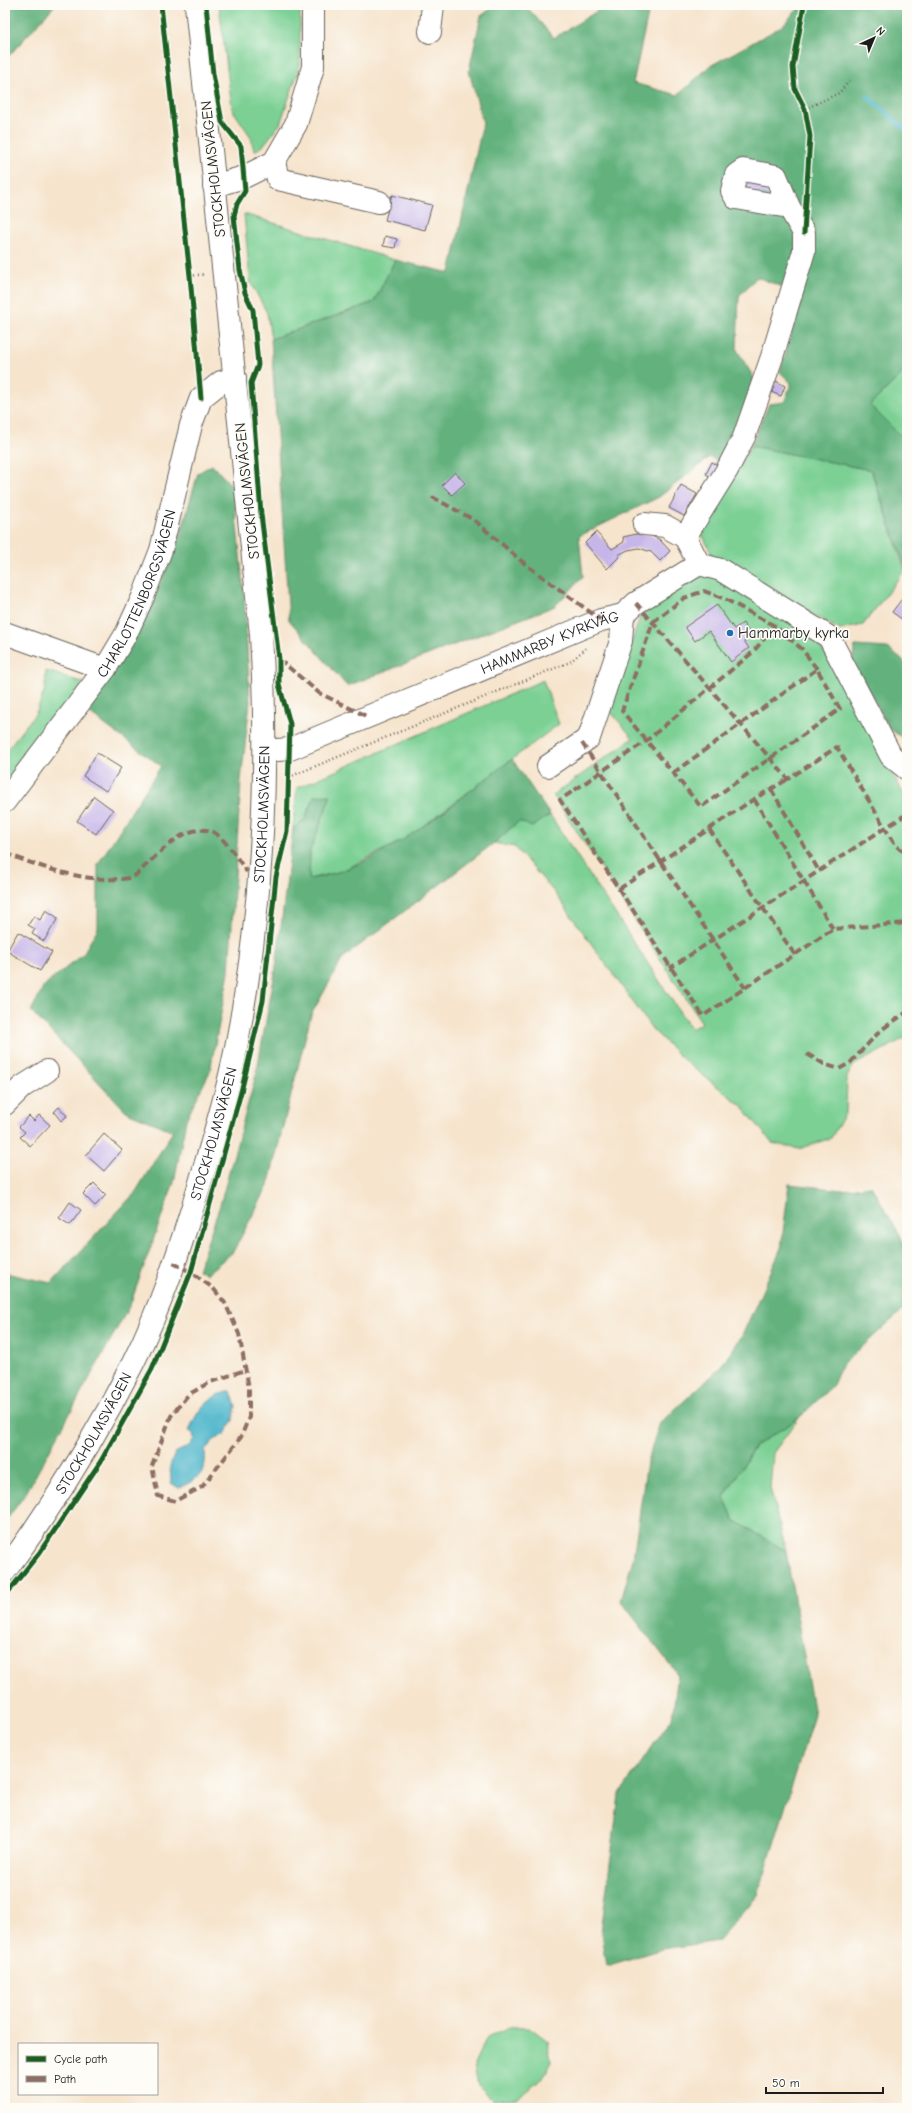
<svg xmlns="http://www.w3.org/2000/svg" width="912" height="2113" font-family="'Comic Neue',sans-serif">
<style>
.green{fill:#7bd094;stroke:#4c7658}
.forest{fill:#64b27e;stroke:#40674d}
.water{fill:#4cb5ca;stroke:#346873}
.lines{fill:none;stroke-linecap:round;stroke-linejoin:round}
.stream{stroke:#4cb5ca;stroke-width:4.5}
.building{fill:#c6b5e9}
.minor-casing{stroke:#68625a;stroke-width:24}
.path{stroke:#68625a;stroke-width:2.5;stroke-dasharray:1 3;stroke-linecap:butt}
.minor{stroke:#fff;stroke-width:22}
.quiet{stroke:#8d6e63;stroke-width:4;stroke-dasharray:8 4;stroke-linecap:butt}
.cycleway-casing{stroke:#fdfcf7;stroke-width:8}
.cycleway{stroke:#1b5e20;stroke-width:5}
.poi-dot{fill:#1f6fb2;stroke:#fdfcf7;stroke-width:1.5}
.labels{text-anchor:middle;stroke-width:3.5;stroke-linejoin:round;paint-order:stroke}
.street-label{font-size:15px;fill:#1c1c1c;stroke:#fdfcf7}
.poi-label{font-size:15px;fill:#1c1c1c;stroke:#fdfcf7;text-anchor:start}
</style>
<rect width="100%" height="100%" fill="#fdfcf7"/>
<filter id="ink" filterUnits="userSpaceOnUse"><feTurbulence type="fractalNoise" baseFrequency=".025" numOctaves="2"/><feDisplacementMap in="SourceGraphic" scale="8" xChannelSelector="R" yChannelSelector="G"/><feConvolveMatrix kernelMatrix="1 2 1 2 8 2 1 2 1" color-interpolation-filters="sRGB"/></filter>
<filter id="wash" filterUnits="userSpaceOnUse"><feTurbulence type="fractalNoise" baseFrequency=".012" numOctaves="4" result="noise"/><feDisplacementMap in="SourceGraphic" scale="16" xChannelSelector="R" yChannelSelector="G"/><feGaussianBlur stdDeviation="0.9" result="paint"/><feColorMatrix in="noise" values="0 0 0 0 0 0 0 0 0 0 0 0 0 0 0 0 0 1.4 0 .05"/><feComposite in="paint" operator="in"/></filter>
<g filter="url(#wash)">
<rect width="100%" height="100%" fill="#f6e4cc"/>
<path class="green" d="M219,5H300V66L280,124L262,147L254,151L251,137L232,109Z
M244,214L395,260L374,302L271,339L267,313L250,281Z
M907,369V442L870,405Z
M751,446L871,470L905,570L863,625L840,630L714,559L701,532Z
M714,576L813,637L826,655L907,800V1037L854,1065L847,1077L846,1112L831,1138L799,1149L772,1143L742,1106L686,1062L653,1030L555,893L515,847L494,843L519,821L532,827L550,815L691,1029L702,1023L553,795L633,738L609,710L640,617L663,597L695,577Z
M46,671L84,683L5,785V752L36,713L45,689Z
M543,680L559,724L407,838L342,871L309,879L310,852L330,796L314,797L305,820L293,829L297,788Z
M799,1418L773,1453L770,1488L786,1551L734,1520L724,1497L755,1446Z
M509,2027H529L548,2041L551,2062L539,2082L518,2098L492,2100L478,2086L474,2065L487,2037Z"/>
<path class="forest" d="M5,5H55L5,60Z
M496,5H525L554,38L594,13L603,5H650L633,83L678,95L710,66L781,27L802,5H907V369L870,405L907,442V571L871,470L751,446L769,404L785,402L791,383L780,372L803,295L757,277L739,296L737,350L754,378L747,408L720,463L710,457L659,497L579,536L583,577L555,606L347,686L289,620L271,339L374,302L395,260L450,273L483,123L469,71L481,16Z
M212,465L233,487L244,593L250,702L241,780L229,972L210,1071L186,1120L174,1182L130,1305L26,1493L5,1522V1273L51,1283L135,1193L173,1131L127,1112L31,1011L44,986L83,954L98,928V864L161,766L85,710L123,658L176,550L198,473Z
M855,646L887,648L907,664V741L890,729L852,661Z
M512,759L550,815L532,827L519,821L494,843L343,958L311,1015L268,1186L233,1252L206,1274L198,1270L220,1205L256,1075L276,967L293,829L305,820L314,796L331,795L310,852L309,879C379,870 457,800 512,759Z
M789,1184L842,1190L871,1186L900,1235L907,1256V1306L841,1366L833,1385L799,1418L755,1446L724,1497L734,1520L786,1551L814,1715L758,1895L718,1941L662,1949L606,1966L601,1933L619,1795L672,1718L678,1675L621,1601L633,1559L647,1462L659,1424L719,1369L742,1336L781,1249Z"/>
<path class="water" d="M231,1391L236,1407L233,1420L225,1434L214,1440L205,1450C207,1474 199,1478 179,1488L171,1483L170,1466L175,1453L189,1446L194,1439L193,1433L189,1431C198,1409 207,1396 231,1391Z"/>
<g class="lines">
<path class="stream" d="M867,96L907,131"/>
</g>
<g id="blocks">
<path class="building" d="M741,177L776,183L773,197L739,190Z
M392,195L432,205L425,230L385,220Z
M385,236L397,239L395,248L383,246Z
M776,381L785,386L781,396L771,392Z
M712,462L721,467L715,479L706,474Z
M455,472L465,483L452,495L442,485Z
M681,485L697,494L684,516L669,508Z
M596,532L612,549L624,542L623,537L637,534L650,535L660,540L670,551L660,561L651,552L639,548L628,550L618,555L619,557L607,569L585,543Z
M905,595L907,597V623L892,612Z
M717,605L734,629L743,623L752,636L744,641L749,648L731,662L709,631L695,641L685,627Z
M97,753L121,768L106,791L83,776Z
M94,796L113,810L96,834L77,821Z
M46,910L58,918L44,941L32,934L35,929L28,925L34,916L40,920Z
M18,932L52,952L40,971L7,951Z
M59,1107L67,1116L61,1121L54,1112Z
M39,1115L50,1125L30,1146L20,1137L25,1132L19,1127L29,1116L34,1121Z
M104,1134L122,1150L104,1171L86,1155Z
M94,1183L106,1195L95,1206L83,1194Z
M70,1202L81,1210L70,1225L59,1218Z"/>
</g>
</g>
<g filter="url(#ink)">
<use href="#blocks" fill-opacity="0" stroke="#68625a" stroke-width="1"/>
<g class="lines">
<defs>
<g id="minor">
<path d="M430,32L433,5"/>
<path d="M274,162L278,179L379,202"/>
<path d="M214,186L244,177L274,162L296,124L313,67V5"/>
<path d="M644,524L665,526L685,537"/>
<path d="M699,564L685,537L727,470L744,437L772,357L804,251V233L789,207L776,176L743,170L736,175L732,191L736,198L789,207"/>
<path d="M5,633L105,669"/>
<path id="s1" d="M265,751L290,749L601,620L623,615L636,603L699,564L721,570L829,637L891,756L907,769"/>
<path d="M548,766L589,738L621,641L623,615"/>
<path id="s2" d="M5,801L105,669L126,634L143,597L161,550L191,425L201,398L221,382L235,378"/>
<path d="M5,1104L22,1087L47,1071"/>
<path id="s3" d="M5,1571C53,1506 96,1436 133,1363C161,1307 181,1246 199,1186C213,1138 228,1091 237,1042C263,907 269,771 261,635L196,5"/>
</g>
</defs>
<use href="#minor" class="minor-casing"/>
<path class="path" d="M805,109L839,93L850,80
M190,276L205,274
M289,777L570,662L586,648"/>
<use href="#minor" class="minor"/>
<path class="quiet" d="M432,497L474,520L525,564L601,620
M636,603L788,779L837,747L885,828L670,968
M279,659L319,693L368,717
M817,669L802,649L775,626L753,652L646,741L560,800L703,1016L833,929L907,923
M582,743L745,988
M673,773L817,669L840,709L701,807L622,711L653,622L684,598L704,591L725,599L775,626
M771,789L819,871
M754,799L833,929
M907,814L885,828C890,836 896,851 907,852
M709,829L795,955
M5,853C42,868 90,884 129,878C136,877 143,868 148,863C164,849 186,824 211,831C223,835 239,861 247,872
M619,889L754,799L788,779
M807,1054L824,1064L839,1069L850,1063L881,1030L907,1012
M173,1263L191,1272L213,1288L225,1303L239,1334L249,1388V1417L241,1437L202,1487L175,1501L158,1496L152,1466L171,1416L188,1395L208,1383L245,1370"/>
<defs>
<path id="cycleway" d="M161,5L190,276L201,398
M804,233L810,136L805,109L795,89L793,67L804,5
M5,1596L40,1552L101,1461L152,1369L191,1272L241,1092L263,1001L276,877L287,831L290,724L279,684V659L261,514L251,383L258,365L253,310L245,293L240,270L234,216L237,204L245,191L241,146L222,122L213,74L206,5"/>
</defs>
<use href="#cycleway" class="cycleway-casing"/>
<use href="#cycleway" class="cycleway"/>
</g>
</g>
<circle class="poi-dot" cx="730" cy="633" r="4"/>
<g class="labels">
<g class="street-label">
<text transform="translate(213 169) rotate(-96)" y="5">STOCKHOLMSVÄGEN</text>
<text transform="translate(247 491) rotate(-96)" y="5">STOCKHOLMSVÄGEN</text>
<text dy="5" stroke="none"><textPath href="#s2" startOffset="248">CHARLOTTENBORGSVÄGEN</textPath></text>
<text dy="5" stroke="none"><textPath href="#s1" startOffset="306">HAMMARBY KYRKVÄG</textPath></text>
<text dy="5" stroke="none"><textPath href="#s3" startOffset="812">STOCKHOLMSVÄGEN</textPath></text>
<text dy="5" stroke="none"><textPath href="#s3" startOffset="488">STOCKHOLMSVÄGEN</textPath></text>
<text dy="5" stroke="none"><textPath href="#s3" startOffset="164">STOCKHOLMSVÄGEN</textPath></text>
</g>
<g class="poi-label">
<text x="738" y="638">Hammarby kyrka</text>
</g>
</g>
<rect width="912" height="2113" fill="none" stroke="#fdfcf7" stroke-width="20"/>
<rect x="18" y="2043" width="140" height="52" fill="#fdfcf7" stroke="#a3a29f"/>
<rect x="26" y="2056" width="20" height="6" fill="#1b5e20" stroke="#a3a29f"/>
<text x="54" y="2063" font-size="12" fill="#1c1c1c">Cycle path</text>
<rect x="26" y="2076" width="20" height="6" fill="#8d6e63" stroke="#a3a29f"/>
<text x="54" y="2083" font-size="12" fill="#1c1c1c">Path</text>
<g transform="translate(874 38) rotate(44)" stroke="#fdfcf7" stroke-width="3" paint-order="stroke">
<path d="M0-3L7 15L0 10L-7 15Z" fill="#1c1c1c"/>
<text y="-6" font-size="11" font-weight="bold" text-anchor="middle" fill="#1c1c1c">N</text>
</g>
<path d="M766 2087v6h117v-6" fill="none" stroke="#1c1c1c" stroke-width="2"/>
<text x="772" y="2087" font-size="12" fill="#1c1c1c" stroke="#fdfcf7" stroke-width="3" paint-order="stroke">50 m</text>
</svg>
